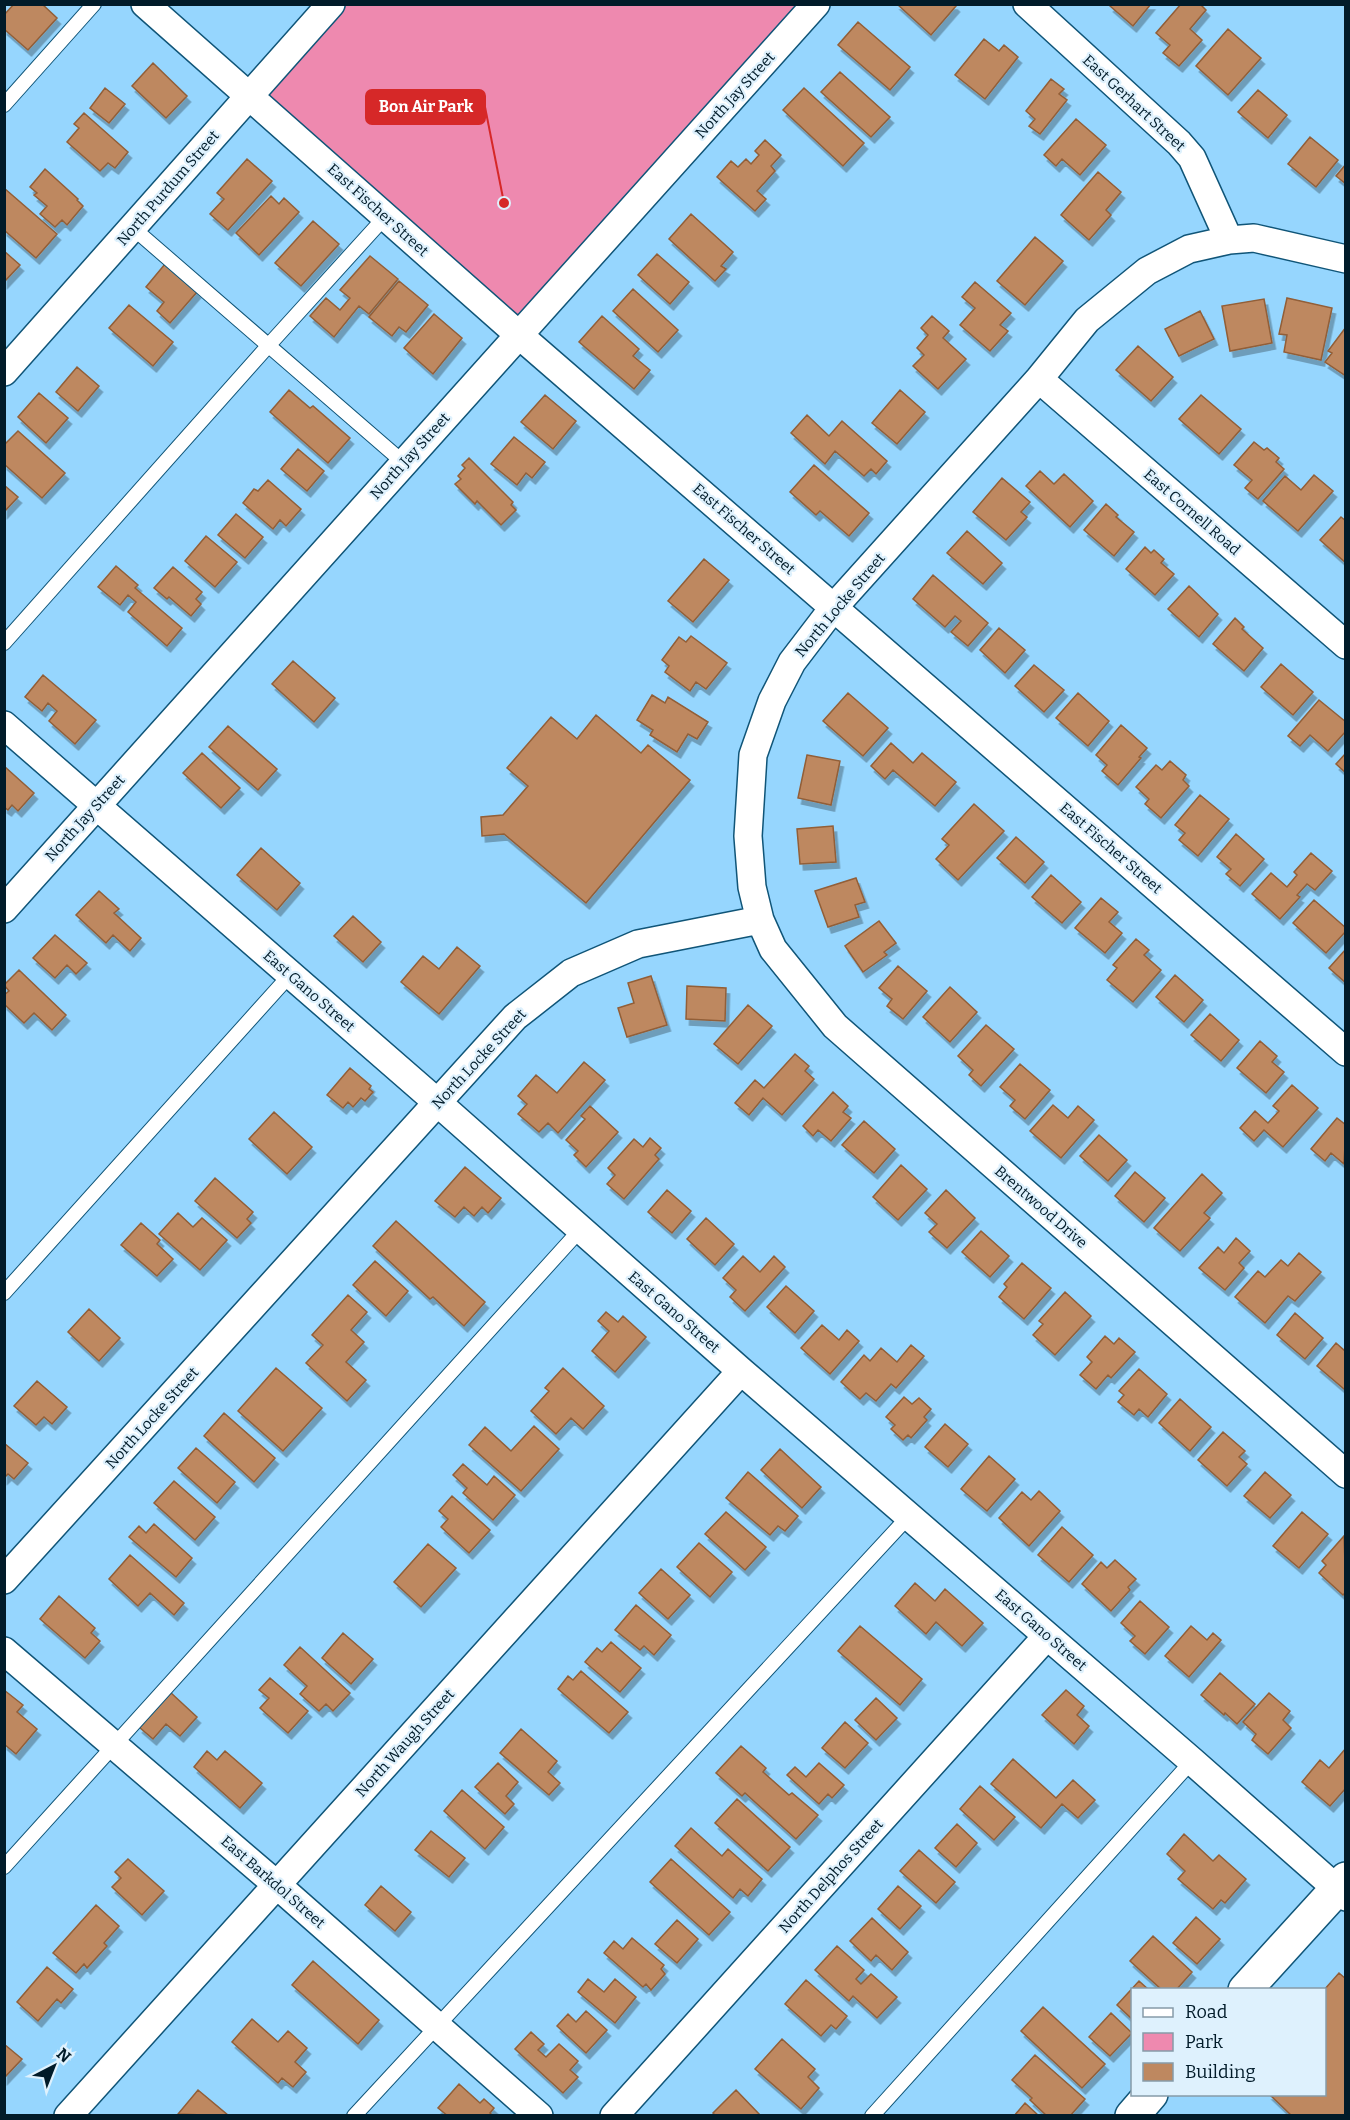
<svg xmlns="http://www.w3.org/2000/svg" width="1350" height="2120" font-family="Bitter,serif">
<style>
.green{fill:#ee89af}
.building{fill:#be8860;stroke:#925e37;stroke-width:1.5;filter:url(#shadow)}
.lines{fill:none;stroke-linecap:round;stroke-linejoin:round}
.lane-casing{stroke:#105578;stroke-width:16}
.street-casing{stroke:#105578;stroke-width:30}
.secondary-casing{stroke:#105578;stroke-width:36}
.lane{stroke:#fff;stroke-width:14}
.street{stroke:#fff;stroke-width:27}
.secondary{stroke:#fff;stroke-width:33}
.labels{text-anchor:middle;stroke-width:4.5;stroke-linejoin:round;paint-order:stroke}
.street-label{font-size:15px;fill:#011b29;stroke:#def1fd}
.leader{fill:none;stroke:#d62828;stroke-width:2}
.callout-dot{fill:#d62828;stroke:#def1fd;stroke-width:2}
.callout{fill:#d62828;stroke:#d62828;stroke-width:2}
.callout-label{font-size:16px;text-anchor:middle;font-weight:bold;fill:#fff}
</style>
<defs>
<filter id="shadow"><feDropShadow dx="3.5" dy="6" stdDeviation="0" flood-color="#0004"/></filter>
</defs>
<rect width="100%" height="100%" fill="#96d6fe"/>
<path class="green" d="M331,5H816L519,335L249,96Z"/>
<path class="building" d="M14,4H42L57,18L28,50L4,29V15Z
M897,4H954L956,6L931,35Z
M1112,4H1151L1133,26L1110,6Z
M1181,4H1200L1206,10L1190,29L1202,40L1179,66L1163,53L1170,45L1156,33Z
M858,22L910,67L890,90L838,45Z
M1228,29L1261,58L1228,95L1196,66Z
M984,39L999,51L1004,45L1018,57L985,99L955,75Z
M153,63L187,96L166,118L132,86Z
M840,72L890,117L871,137L821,92Z
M1051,79L1064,89L1059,94L1067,100L1040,134L1029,126L1035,119L1026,111Z
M105,88L125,104L109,123L90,108Z
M804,88L864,143L843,166L783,110Z
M1258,90L1287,115L1268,138L1238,112Z
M84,113L128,152L115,168L108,163L100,171L67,142L79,128L74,124Z
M1076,119L1106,145L1080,175L1062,159L1056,166L1044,155Z
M1310,137L1338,160L1316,187L1288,164Z
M765,140L781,155L771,166L775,171L757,191L766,199L755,211L717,177L731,161L738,167L746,159L751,164L759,155L755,151Z
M247,159L272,181L228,230L210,214L224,199L217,193Z
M1346,164V184L1336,176Z
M45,169L78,199L77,200L83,206L67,225L62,220L55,227L40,214L47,206L34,195L37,193L30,187Z
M1098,172L1121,192L1106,210L1111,215L1089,240L1061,215Z
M4,188L57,234L36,258L4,230Z
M271,196L279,204L284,198L299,212L259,255L236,233Z
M691,214L733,252L721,266L726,269L715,281L669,239Z
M313,221L339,244L301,286L275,263Z
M1035,237L1063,261L1025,305L997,281Z
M4,251L20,265L4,282Z
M657,254L689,282L670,304L638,275Z
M370,256L398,279L369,314L359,306L334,337L310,316L326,298L340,310L350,298L340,290Z
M165,264L197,292L170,323L157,311L164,302L146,287Z
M399,281L428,305L406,332L399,327L392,336L369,317Z
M975,282L1011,313L1000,325L1008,331L990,351L960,325L975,308L962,297Z
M633,289L678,330L658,352L613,311Z
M1287,298L1332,308L1321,360L1284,352L1287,335L1279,334Z
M1264,299L1272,343L1230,351L1222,306Z
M129,305L173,342L153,366L109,328Z
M1200,311L1214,339L1179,356L1165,329Z
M434,314L462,338L433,374L404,348Z
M602,316L639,349L633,356L650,370L634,389L579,342Z
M932,316L949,331L943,338L966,359L938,389L913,366L924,355L917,348L928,335L921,328Z
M1346,327V376L1325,362L1332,353L1328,351Z
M1138,346L1173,377L1151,401L1116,370Z
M77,367L99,386L78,411L56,392Z
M289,390L310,408L313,406L350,438L328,463L270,412Z
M900,390L925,412L897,444L872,423Z
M39,393L68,418L46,443L18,417Z
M545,395L576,421L553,449L521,422Z
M1201,395L1241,429L1219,454L1179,419Z
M807,415L829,436L842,421L887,461L876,474L871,469L864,476L835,451L825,464L791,433Z
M18,431L65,473L42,498L4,464V445Z
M514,437L545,462L532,478L526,473L517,485L491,464Z
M1254,442L1264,450L1267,448L1279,458L1276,462L1284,469L1258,499L1245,488L1252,480L1234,465Z
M298,449L324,471L307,491L281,469Z
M469,458L513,502L511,505L516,510L501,525L477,501L475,504L455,484L461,479L458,476L465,468L462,465Z
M814,465L869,513L849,536L820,511L816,515L790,492Z
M1040,471L1054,484L1064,474L1093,501L1070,527L1026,486Z
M1314,475L1333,491L1298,531L1263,501L1285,476L1301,490Z
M1002,478L1030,502L1021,512L1027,517L1006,540L973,512Z
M268,480L301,509L286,526L280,520L273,529L243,503L254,489L258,491Z
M4,485L18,497L4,512Z
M1106,504L1118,515L1116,517L1134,532L1114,556L1084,530Z
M236,514L263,537L245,558L218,535Z
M1341,517L1346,521V563L1320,540Z
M967,531L1002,563L983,584L947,553Z
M206,536L237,562L215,587L185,561Z
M1145,547L1151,553L1154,550L1164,559L1161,563L1174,574L1155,595L1126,569Z
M704,559L729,580L693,622L668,601Z
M116,566L138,585L135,588L182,628L167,646L128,612L136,602L128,595L120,605L98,587Z
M173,567L202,592L196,599L201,604L191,616L169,597L167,599L154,588Z
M933,575L988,623L968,646L951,632L961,621L955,616L945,627L913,599Z
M1189,586L1218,614L1199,637L1168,609Z
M1235,618L1244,627L1242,629L1263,648L1244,671L1213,644Z
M999,628L1025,650L1005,673L980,650Z
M691,636L727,663L706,689L696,682L690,691L665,672L669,666L662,660L679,637L686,642Z
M293,661L335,698L314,722L272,684Z
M1281,664L1313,692L1293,715L1261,687Z
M1034,665L1064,690L1044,712L1015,686Z
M43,675L96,720L75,744L49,721L57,711L48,703L42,711L25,697Z
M848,693L888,728L863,756L823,721Z
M1078,693L1109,721L1088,746L1056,718Z
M652,695L665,703L668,697L708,722L697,739L688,734L677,752L650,735L653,730L637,720Z
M1319,700L1346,722V731L1328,751L1310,735L1300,746L1288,736Z
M596,715L641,753L648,745L690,780L586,903L504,834L482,836L481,817L503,815L528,786L507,768L551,717L577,739Z
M1121,725L1147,748L1139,757L1141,758L1118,785L1102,771L1107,765L1096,755Z
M228,726L277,769L258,790L209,747Z
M891,743L913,763L922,753L956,782L935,806L893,770L885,779L871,766Z
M202,753L240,788L221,808L183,773Z
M1346,753V773L1336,764Z
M807,755L840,761L831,805L798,798Z
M1170,761L1186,775L1183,780L1189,786L1161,818L1145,804L1149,799L1136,787L1156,765L1162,770Z
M4,766L34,793L18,811L12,805L8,810L4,807Z
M1200,795L1229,819L1198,856L1179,840L1185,833L1175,825Z
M974,804L1004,831L958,880L936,859L949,845L942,839Z
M833,826L836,862L800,864L797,829Z
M1236,834L1264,859L1240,886L1226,874L1231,869L1217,857Z
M1016,837L1044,862L1025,883L997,858Z
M261,848L300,883L277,910L237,875Z
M1311,853L1332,871L1315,890L1307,884L1297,895L1300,897L1280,919L1252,894L1271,873L1287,887L1297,875L1294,872Z
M1051,875L1081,902L1062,923L1032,897Z
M856,878L865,902L855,905L859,917L828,927L815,891Z
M99,891L119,909L114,913L141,938L130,951L113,935L106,943L76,915Z
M1101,898L1118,912L1109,922L1122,933L1105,953L1075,928Z
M1314,900L1346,928V931L1326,953L1293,923Z
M353,916L381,942L363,962L334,936Z
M879,921L896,943L884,952L887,955L863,972L845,946Z
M55,935L87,963L76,974L67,965L55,978L33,958Z
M1136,939L1149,950L1144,955L1161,970L1133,1002L1107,980L1117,968L1113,965Z
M457,947L480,966L439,1014L401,982L423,956L439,969Z
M1346,949V983L1329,968Z
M898,966L927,991L903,1019L887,1006L892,999L879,988Z
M19,970L66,1015L52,1030L34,1013L24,1023L4,1004V995L9,991L4,985Z
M1175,975L1203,1000L1184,1022L1156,997Z
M651,976L667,1025L627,1037L618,1008L634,1003L628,983Z
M687,986L726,988L725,1021L686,1019Z
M950,987L977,1012L950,1042L923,1017Z
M748,1005L772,1026L738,1064L714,1044Z
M1210,1014L1239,1040L1221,1061L1191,1035Z
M986,1025L1014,1049L981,1086L969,1075L973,1070L958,1056Z
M1260,1041L1277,1056L1272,1062L1284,1072L1266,1093L1237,1068Z
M795,1054L809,1066L805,1071L814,1079L782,1115L763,1098L749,1115L735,1103L755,1080L764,1088Z
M584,1062L605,1080L558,1133L548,1123L539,1132L518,1114L527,1104L518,1096L536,1075L557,1093Z
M1020,1064L1050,1090L1025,1119L1010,1106L1015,1100L1000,1087Z
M350,1068L371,1086L369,1089L373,1092L365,1101L361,1098L353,1107L348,1102L343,1108L327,1095Z
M1292,1085L1318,1108L1283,1147L1264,1130L1254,1141L1240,1128L1255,1111L1268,1123L1279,1111L1273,1106Z
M833,1092L848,1106L843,1112L851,1118L831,1141L818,1130L813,1136L803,1126Z
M1053,1105L1068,1118L1078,1106L1094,1120L1061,1158L1030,1131Z
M590,1106L618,1132L586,1167L574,1155L578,1151L566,1140L585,1119L581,1116Z
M274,1112L312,1147L287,1174L249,1139Z
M1337,1118L1346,1125L1344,1164L1331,1153L1325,1161L1311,1149Z
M864,1121L895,1149L874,1173L842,1145Z
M1099,1135L1127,1160L1108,1181L1080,1156Z
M650,1138L661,1148L655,1155L659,1159L624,1199L607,1184L615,1175L608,1168L634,1139L643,1147Z
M901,1165L927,1189L898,1220L873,1197Z
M465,1167L501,1198L488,1213L482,1207L474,1216L464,1207L455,1217L435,1201Z
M1135,1172L1165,1198L1144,1222L1115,1196Z
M1202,1174L1222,1193L1204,1213L1210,1218L1180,1251L1154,1228Z
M215,1178L253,1212L247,1219L251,1223L237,1238L195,1201Z
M667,1190L691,1211L672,1233L648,1212Z
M946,1190L975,1218L947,1248L929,1232L937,1224L925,1213Z
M178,1213L193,1227L202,1218L227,1240L200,1270L159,1234Z
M706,1218L734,1244L715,1265L687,1239Z
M396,1221L485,1302L464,1326L433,1297L430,1299L373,1246Z
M141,1223L160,1240L157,1244L173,1259L157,1276L121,1245Z
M981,1231L1009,1256L990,1277L962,1252Z
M1236,1238L1250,1251L1239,1263L1244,1268L1225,1290L1199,1268L1218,1247L1224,1253Z
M1299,1253L1321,1272L1295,1301L1288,1296L1265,1323L1235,1297L1258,1271L1265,1277L1281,1260L1288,1266Z
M743,1256L760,1272L774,1256L785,1267L745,1311L730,1297L736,1290L723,1278Z
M375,1261L408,1291L386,1316L353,1285Z
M1022,1263L1051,1288L1024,1319L999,1297L1007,1287L1004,1284Z
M786,1286L814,1311L795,1333L767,1307Z
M1065,1292L1091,1316L1055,1355L1033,1335L1043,1324L1039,1321Z
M348,1295L367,1312L351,1330L364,1342L346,1362L366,1380L347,1401L306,1363L323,1345L312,1335Z
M89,1309L120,1338L99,1361L68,1332Z
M606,1312L618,1322L623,1316L646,1337L615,1372L592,1351L609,1331L598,1321Z
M1295,1313L1323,1338L1305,1359L1277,1335Z
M822,1325L839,1340L847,1330L859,1341L830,1374L801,1348Z
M1105,1336L1114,1344L1119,1338L1135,1352L1111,1378L1108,1375L1096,1389L1080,1375L1092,1362L1087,1357Z
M1336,1343L1344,1350L1346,1349V1387L1344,1389L1317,1366Z
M911,1345L924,1356L896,1388L891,1384L876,1401L866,1393L860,1399L841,1382L864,1355L870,1361L881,1348L897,1362Z
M276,1368L322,1408L283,1451L238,1411Z
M563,1368L604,1406L583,1429L571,1418L556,1434L531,1411L549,1391L545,1388Z
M1139,1369L1167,1394L1148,1417L1139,1409L1134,1415L1118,1402L1124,1395L1119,1391Z
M37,1381L67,1407L52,1424L44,1417L36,1425L14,1406Z
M904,1397L912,1404L919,1398L931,1409L924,1417L927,1420L911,1438L908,1435L903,1440L891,1429L895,1425L886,1417Z
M1180,1399L1211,1427L1190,1451L1159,1423Z
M224,1413L275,1458L254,1482L204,1436Z
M945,1424L968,1444L948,1467L925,1447Z
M534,1426L559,1449L521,1491L469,1445L485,1427L511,1451Z
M1223,1432L1245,1451L1239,1457L1247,1464L1227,1486L1198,1460Z
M4,1443L28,1463L14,1479L8,1474L4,1478Z
M196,1448L235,1482L217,1503L178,1468Z
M780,1449L821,1487L802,1508L761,1470Z
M989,1456L1015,1479L987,1511L961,1489Z
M463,1464L487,1485L494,1476L515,1495L493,1520L463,1493L467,1488L453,1475Z
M748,1472L798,1516L785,1531L778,1526L770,1535L726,1498Z
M1265,1472L1291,1495L1270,1518L1244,1496Z
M174,1481L215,1517L195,1540L154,1503Z
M1039,1491L1060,1511L1029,1546L999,1518L1022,1492L1031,1500Z
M452,1496L490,1530L469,1553L441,1527L448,1519L439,1511Z
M726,1512L766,1547L745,1570L705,1534Z
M1302,1512L1328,1534L1299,1568L1273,1546Z
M154,1524L192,1558L176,1577L129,1537L139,1526L146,1533Z
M1062,1527L1093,1555L1069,1582L1038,1555Z
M1344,1536L1346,1592L1343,1595L1319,1573L1326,1565L1322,1561Z
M699,1543L732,1572L710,1597L677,1567Z
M428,1544L456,1568L421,1607L394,1582Z
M130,1555L184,1603L174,1615L150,1593L138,1606L109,1579Z
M1115,1560L1136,1579L1128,1587L1130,1590L1111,1611L1082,1584L1101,1562L1107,1568Z
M661,1569L690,1595L668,1619L639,1593Z
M915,1583L935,1601L945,1589L983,1623L962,1646L936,1622L926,1634L895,1606Z
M59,1596L95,1628L91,1633L100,1641L85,1658L40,1619Z
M1140,1601L1169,1627L1145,1654L1130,1641L1135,1636L1121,1623Z
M636,1605L671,1635L654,1655L644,1646L640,1650L615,1630Z
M860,1626L922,1679L900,1705L838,1651Z
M1191,1626L1207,1640L1213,1633L1221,1640L1189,1677L1165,1656Z
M343,1633L373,1659L351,1684L322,1658Z
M611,1642L641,1668L620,1692L585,1662L597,1648L602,1652Z
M300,1647L350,1693L333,1711L326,1704L319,1711L300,1694L307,1686L284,1665Z
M581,1671L628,1712L609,1733L558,1689L568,1676L573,1680Z
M1220,1673L1255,1704L1237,1724L1225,1713L1224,1715L1201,1695Z
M270,1678L308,1711L288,1733L260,1708L269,1698L259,1690Z
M4,1690L23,1705L17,1712L37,1729L16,1754L4,1744Z
M1066,1690L1084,1706L1077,1715L1089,1726L1074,1744L1042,1715Z
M170,1692L197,1717L180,1736L166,1724L153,1739L139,1727Z
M1269,1693L1290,1711L1283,1720L1291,1728L1268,1754L1252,1740L1256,1734L1243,1722Z
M876,1698L897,1718L876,1740L855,1720Z
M845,1722L868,1743L845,1768L822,1748Z
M521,1729L557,1761L548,1772L560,1783L549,1795L500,1753Z
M741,1746L766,1768L763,1772L789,1795L792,1793L818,1815L796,1839L745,1793L742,1796L716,1773Z
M1346,1748V1788L1330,1806L1302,1782L1320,1760L1329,1768Z
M207,1751L217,1760L225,1751L262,1783L240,1808L194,1767Z
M1013,1759L1056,1798L1073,1780L1095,1800L1078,1818L1062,1804L1041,1828L991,1784Z
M498,1763L518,1782L506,1796L514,1804L505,1814L475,1787Z
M819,1763L844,1785L832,1798L828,1794L819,1804L787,1775L795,1767L806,1777Z
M980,1786L1015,1817L994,1840L960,1809Z
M462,1790L504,1827L485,1849L444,1811Z
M737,1799L790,1847L768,1871L715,1823Z
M957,1824L977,1843L956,1867L935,1848Z
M691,1828L722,1856L728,1849L762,1879L748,1896L740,1889L733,1898L675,1846Z
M431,1831L465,1858L449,1877L415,1850Z
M1184,1834L1213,1861L1219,1855L1246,1879L1225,1903L1221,1900L1213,1909L1178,1879L1185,1871L1167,1854Z
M919,1850L955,1882L936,1903L900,1871Z
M128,1859L164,1891L142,1915L112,1887L121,1878L115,1872Z
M671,1859L730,1912L709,1935L650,1882Z
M381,1886L411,1912L395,1931L365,1905Z
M898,1886L921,1906L900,1929L878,1909Z
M96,1905L119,1926L104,1943L107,1946L87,1968L84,1964L76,1973L53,1953Z
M1196,1917L1220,1939L1197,1964L1173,1943Z
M872,1918L908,1952L892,1970L876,1955L871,1961L850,1941Z
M677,1920L698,1939L677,1963L655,1944Z
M1153,1936L1192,1972L1176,1990H1162L1130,1961Z
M632,1938L664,1965L661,1969L665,1974L651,1990L646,1984L643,1987L604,1953L614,1941L623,1949Z
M837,1946L864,1970L856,1979L861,1984L871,1974L897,1997L877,2018L853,1996L849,2001L815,1970Z
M313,1961L379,2020L358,2044L292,1985Z
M47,1967L73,1989L61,2003L57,1999L38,2021L17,2002Z
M1339,1973L1346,1979V2116H1292L1269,2094H1324V1990Z
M588,1979L604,1992L615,1979L636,1997L615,2023L578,1992Z
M806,1980L847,2016L836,2029L831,2025L821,2036L785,2004Z
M1139,1981L1149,1990H1132V2019L1117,2005Z
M1043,2007L1105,2064L1082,2088L1021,2031Z
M586,2011L607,2030L586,2053L557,2026L568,2014L576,2022Z
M1111,2013L1132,2033L1110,2056L1089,2037Z
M252,2019L278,2042L288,2031L307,2048L295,2062L306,2072L293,2087L282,2078L278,2083L232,2042Z
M531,2032L544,2044L538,2050L546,2057L559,2044L578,2061L570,2070L578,2077L563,2093L515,2049Z
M782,2039L815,2069L808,2077L819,2088L801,2109L755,2069Z
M4,2044L22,2059L4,2078Z
M1035,2055L1085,2099L1070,2116H1047L1030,2100L1032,2098L1012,2080Z
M459,2084L480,2103L484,2099L494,2108L490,2113L493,2116H448L438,2108Z
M198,2090L229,2116L178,2114Z
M736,2090L761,2116H716L713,2113Z
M1025,2103L1039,2116H1014Z"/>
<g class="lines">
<defs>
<path id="lane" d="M4,105L94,4
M133,228L404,463
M4,643L268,346L385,217
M4,1293L290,975
M4,1867L580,1230
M354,2116L909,1516
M872,2116L1192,1761"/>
<path id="street" d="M145,4L519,335L1346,1052
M1027,4L1179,143L1192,158L1229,240L1254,238L1346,259
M1229,240L1189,249L1147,271L1087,320L1039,379L834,607L792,662L772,701L753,755L748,836L752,887L760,920L773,949L835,1026L1346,1474
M4,372L331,4
M1039,379L1346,645
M4,725L438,1103L741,1371L1192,1761L1346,1897
M4,909L816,4
M4,1580L515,1017L571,973L638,944L760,920
M4,1651L277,1885L539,2116
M68,2116L741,1371
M614,2116L1047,1636"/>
<path id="secondary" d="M1245,1990L1346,1879
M1132,2116L1151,2094"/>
</defs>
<use href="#lane" class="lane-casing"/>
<use href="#street" class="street-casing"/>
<use href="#secondary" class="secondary-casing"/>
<use href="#lane" class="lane"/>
<use href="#street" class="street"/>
<use href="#secondary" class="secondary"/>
</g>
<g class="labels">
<g class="street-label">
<text transform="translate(735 95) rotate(-48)" y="5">North Jay Street</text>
<text transform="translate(1134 103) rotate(43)" y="5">East Gerhart Street</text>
<text transform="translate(168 188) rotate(-49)" y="5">North Purdum Street</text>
<text transform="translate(378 210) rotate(42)" y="5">East Fischer Street</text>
<text transform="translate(410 456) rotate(-48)" y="5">North Jay Street</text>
<text transform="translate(1192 512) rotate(41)" y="5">East Cornell Road</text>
<text transform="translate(744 529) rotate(41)" y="5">East Fischer Street</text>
<text transform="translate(840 605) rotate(-50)" y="5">North Locke Street</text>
<text transform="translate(85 818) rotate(-48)" y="5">North Jay Street</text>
<text transform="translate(1111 848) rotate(41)" y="5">East Fischer Street</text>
<text transform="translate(309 991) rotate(41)" y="5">East Gano Street</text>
<text transform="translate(479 1059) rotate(-47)" y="5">North Locke Street</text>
<text transform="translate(1041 1207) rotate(41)" y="5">Brentwood Drive</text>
<text transform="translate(674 1312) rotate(41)" y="5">East Gano Street</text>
<text transform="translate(152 1418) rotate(-48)" y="5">North Locke Street</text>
<text transform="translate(1041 1630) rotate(41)" y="5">East Gano Street</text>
<text transform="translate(405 1743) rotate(-48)" y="5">North Waugh Street</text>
<text transform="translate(831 1876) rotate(-48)" y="5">North Delphos Street</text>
<text transform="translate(273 1882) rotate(41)" y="5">East Barkdol Street</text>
</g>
</g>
<path class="leader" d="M504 203L485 107"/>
<circle class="callout-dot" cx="504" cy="203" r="6"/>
<rect class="callout" x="366" y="90" width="119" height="34" rx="6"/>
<g class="callout-label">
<text x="426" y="112">Bon Air Park</text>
</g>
<rect width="1350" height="2120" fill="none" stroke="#011b29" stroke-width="12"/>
<rect x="1131" y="1988" width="195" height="108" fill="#def1fd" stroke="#869ba8" stroke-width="1.5"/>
<rect x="1143" y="2008" width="30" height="9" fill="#ffffff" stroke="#869ba8" stroke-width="1.5"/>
<text x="1185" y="2018" font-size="18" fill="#011b29">Road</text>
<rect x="1143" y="2033" width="30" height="18" fill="#ee89af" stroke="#869ba8" stroke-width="1.5"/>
<text x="1185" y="2048" font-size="18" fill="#011b29">Park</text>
<rect x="1143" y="2063" width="30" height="18" fill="#be8860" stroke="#869ba8" stroke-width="1.5"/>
<text x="1185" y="2078" font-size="18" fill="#011b29">Building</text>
<g transform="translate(54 2066) rotate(42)" stroke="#def1fd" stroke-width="4.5" paint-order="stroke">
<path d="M0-4.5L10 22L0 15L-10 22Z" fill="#011b29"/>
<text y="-9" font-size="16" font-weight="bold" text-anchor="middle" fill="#011b29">N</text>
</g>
</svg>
